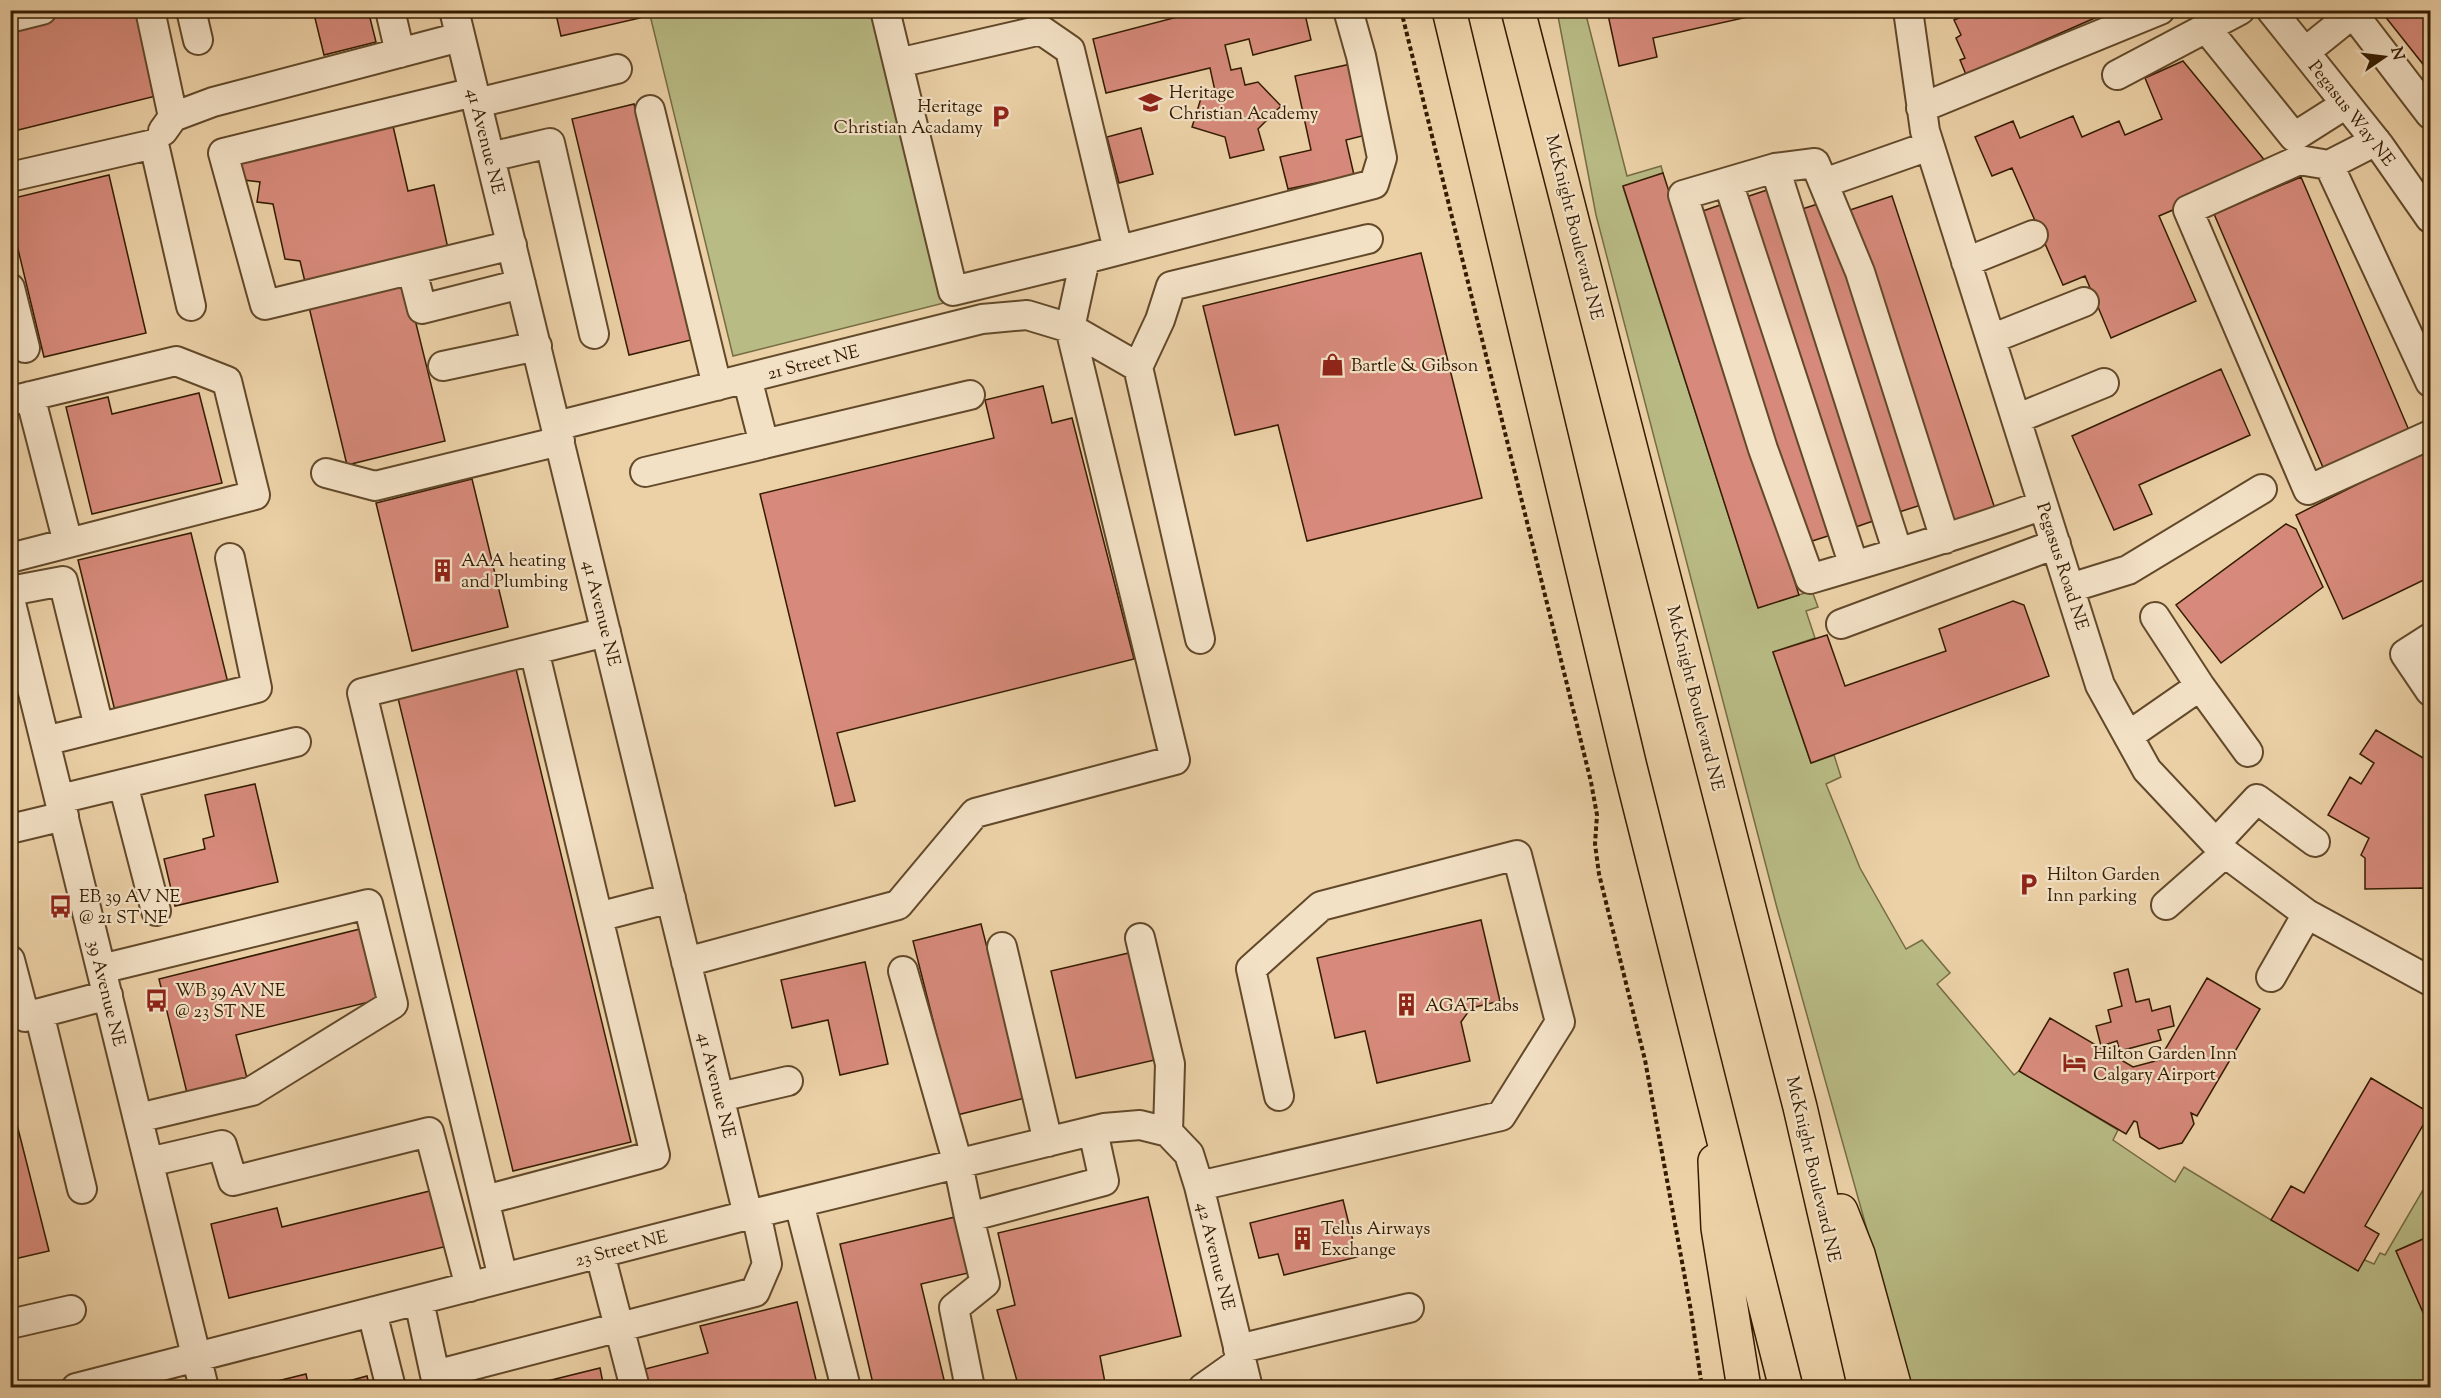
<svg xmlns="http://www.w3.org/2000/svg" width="2441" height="1398" font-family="'Sorts Mill Goudy',serif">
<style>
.green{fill:#b9bb85;stroke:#766c43;stroke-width:1.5}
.building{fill:#d78a7b;stroke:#341c01;stroke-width:1.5}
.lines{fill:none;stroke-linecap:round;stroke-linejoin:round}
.minor-casing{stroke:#62492a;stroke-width:32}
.major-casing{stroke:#341c01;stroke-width:36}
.path{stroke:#341c01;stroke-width:4;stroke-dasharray:4.5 3;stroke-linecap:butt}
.minor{stroke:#f3e1c6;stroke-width:28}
.major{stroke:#ecd1a7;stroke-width:33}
.labels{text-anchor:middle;stroke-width:4.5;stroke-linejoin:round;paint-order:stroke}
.poi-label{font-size:18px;fill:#341c01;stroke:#f3e1c6;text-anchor:start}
.street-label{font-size:18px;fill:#341c01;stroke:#f3e1c6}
</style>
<rect width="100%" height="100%" fill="#ecd1a7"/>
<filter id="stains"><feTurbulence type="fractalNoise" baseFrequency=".00333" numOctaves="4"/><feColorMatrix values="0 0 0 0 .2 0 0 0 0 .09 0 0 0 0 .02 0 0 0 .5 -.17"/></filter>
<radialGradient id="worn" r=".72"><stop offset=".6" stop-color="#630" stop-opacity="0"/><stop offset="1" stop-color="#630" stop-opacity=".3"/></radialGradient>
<path class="green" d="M649,11H871L944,303L733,356Z
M1557,11H1585L1627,176L1661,166L1663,173L1623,187L1758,607L1812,591L1818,607L1806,611L1815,638L1773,652L1811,763L1834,755L1841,777L1826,784L1860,868L1906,949L1922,940L1950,973L1937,984L2014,1075L2019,1071L2118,1130L2113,1140L2175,1182L2184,1167L2271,1220L2374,1264L2380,1253L2385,1255L2430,1178V1236L2396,1251L2425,1316L2430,1314V1387H1911L1777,908L1596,215Z"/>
<path class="building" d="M80,10H139L160,95L10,132V28Z
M313,10H368L376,42L324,55Z
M555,10H638L640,18L561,36Z
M1204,10H1304L1311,40L1253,55L1249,39L1225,45L1231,70L1241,68L1245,85L1258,82L1281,106L1258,129L1264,150L1230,158L1225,137L1192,127L1202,95L1215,91L1210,68L1106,93L1093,39Z
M1607,10H1779L1653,38L1657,57L1619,66Z
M1978,10H2113L2004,58L2006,61L1967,77L1960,60L1965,58L1956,38L1961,35L1954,20Z
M2380,10H2430V73Z
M2183,61L2271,168L2159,216L2196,301L2111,338L2085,276L2063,285L2012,168L1992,176L1975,137L2013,121L2020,138L2073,116L2082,137L2119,121L2125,135L2162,119L2145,78Z
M1351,64L1366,135L1346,140L1354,175L1288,189L1280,157L1311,150L1295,76Z
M634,104L691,340L629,355L572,119Z
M393,126L408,191L434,185L449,253L306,286L300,261L285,259L273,204L257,202L260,182L244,180L240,162Z
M1141,128L1153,174L1119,183L1107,137Z
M1663,173L1799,595L1758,608L1623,186Z
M109,175L146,333L44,357L10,216V199Z
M2301,177L2411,435L2325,472L2214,214Z
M1770,189L1876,520L1850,529L1743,198Z
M1892,196L1997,515L1952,530L1847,211Z
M1824,202L1921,505L1896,513L1799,210Z
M1723,204L1831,535L1806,543L1697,213Z
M1421,253L1482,498L1307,541L1278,425L1235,435L1203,306Z
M406,283L445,441L347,465L309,307Z
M2221,369L2250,435L2139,485L2152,514L2114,530L2072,436Z
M1043,386L1052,423L1072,418L1134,659L837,733L855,801L835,806L760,494L994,438L985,400Z
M199,393L222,483L92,514L66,407L108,397L112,414Z
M2430,448V577L2343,619L2296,515Z
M472,479L508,627L412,651L376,503Z
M2286,524L2296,529L2323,587L2221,663L2176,605Z
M191,533L228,683L115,711L78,560Z
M2013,601L2024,605L2049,676L1811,763L1773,652L1827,635L1845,686L1946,651L1939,629Z
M515,665L631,1142L513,1171L397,694Z
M2376,730L2430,762V853L2425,864L2430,867V896L2423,888L2365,889V858L2361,855L2369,838L2328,815L2350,777L2361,784L2374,763L2360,754Z
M255,784L278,882L175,906L164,859L205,849L203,839L214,836L205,795Z
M1481,920L1500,1001L1471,1008L1461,1022L1470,1061L1377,1083L1365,1031L1335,1038L1317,958Z
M981,924L1025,1098L957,1115L913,941Z
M368,927L385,998L236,1035L248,1082L188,1097L159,979Z
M1133,952L1159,1059L1076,1078L1051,971Z
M865,962L888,1064L840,1075L828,1020L792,1028L781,980Z
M2128,969L2136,1002L2149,999L2152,1011L2170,1006L2174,1026L2158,1030L2161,1040L2120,1051L2117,1041L2101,1046L2096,1026L2111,1022L2108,1010L2122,1006L2114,973Z
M2207,978L2260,1009L2197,1116L2191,1113L2194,1124L2182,1143L2159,1149L2140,1137L2137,1122L2134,1121L2126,1134L2019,1071L2050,1018L2133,1067L2159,1060Z
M2371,1078L2430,1113L2365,1226L2379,1234L2358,1271L2271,1220L2291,1186L2304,1193Z
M10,1097L49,1251L10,1260Z
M438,1189L452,1245L229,1298L211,1224L277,1208L282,1227Z
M1148,1197L1181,1336L1100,1356L1106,1388H1019L997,1310L1015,1305L998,1233Z
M1343,1200L1357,1257L1284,1275L1278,1254L1259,1258L1250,1223Z
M955,1217L968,1273L921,1284L946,1388H874L840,1244Z
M2430,1236V1314L2425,1317L2396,1251Z
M797,1302L818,1388H650L645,1369L708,1353L700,1326Z
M600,1368L604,1388H519Z
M306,1374L309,1388H270L269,1383Z
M367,1376L370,1388H323Z"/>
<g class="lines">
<defs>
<path id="minor" d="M150,10L173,117L163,131
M191,10L198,40
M390,10L400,53
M454,10L748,1215
M885,10L953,291L1085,259
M1908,10L1925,131L2100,685L2147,770L2225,853L2307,914L2430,981
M2271,10L2379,145L2430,218
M10,18L42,10
M2206,28L2294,137L2346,104
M2305,52L2346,19L2358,20L2430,114
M898,63L1041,30L1070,50L1118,250
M2117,75L2240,10
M474,92L223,153L265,305L512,245
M477,103L617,69
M1921,108L2160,10
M650,110L717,386
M173,117L213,102L460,37
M2376,141L2329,165L2430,382
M490,157L550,143L594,334
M2329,165L2299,160L2188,210L2308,490L2430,435
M1775,168L1898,553
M10,177L154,144L191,306
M1728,182L1854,566
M1824,183L1929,146
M1966,262L2033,235
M412,270L422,309L521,284
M10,288L25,348
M1991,339L2084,302
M443,366L537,346
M1138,367L1200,639
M30,396L68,543
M10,401L176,361L227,381L255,495L10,558
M2016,419L2104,383
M556,426L982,319L1027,315L1070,328L1138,367L1160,320L1171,286L1368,239
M764,444L970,395
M645,472L764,444L747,378
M326,473L375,486L560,441
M1945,539L1860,272L1815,163L1775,168L1683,195L1763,449L1810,579C1888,556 1966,533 2043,505
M2070,588L2128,570L2262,489
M10,591L63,581L99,727
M10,599L204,1388
M1841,624L2056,544
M2200,686L2248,752
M2430,691L2405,654L2430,638
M2128,736L2200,686L2155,617
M45,741L257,688L230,558
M123,784L156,911
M60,799L296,742
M10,829L64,816
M2216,843L2257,799L2315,842
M2166,905L2225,853
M598,917L671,898
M1140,938L1170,1064L1168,1132
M1002,947L1048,1142
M10,960L25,1017L108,995
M686,962L898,905L975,813L1175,760L1070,328L1085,259L1374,184L1382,158L1361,56L1348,10
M101,969L368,904L393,1004L252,1091L138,1118
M903,971L958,1164L969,1217L1104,1181L1093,1131
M2271,977L2307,914
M39,1013L82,1189
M720,1097L788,1081
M1168,1132L1189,1154L1199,1186L1248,1388
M149,1162L222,1145L233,1181L429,1132L470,1287
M1199,1186L1501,1116L1560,1022L1517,855L1321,906L1251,969L1279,1096
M485,1200L655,1155L534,650
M799,1203L846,1388
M969,1217L985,1283L954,1308L970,1388
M600,1254L635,1388
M503,1278L362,693L606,632
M419,1301L435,1375L755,1292L767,1264L756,1213
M372,1312L391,1388
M10,1324L71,1310
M1238,1349L1409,1308
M76,1388L748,1215L1104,1128L1140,1125L1168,1132
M1203,1388L1241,1361"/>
<path id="major" d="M1449,10L1630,767L1786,1388
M1518,10L1800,1107L1865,1388
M1715,1161L1718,1228L1744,1388
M1841,1211L1858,1254L1895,1388"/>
</defs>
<use href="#minor" class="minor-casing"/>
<use href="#major" class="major-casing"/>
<path class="path" d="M1401,10L1591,782L1597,815L1595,844L1599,874L1645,1060L1691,1311L1702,1388"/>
<use href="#minor" class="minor"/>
<use href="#major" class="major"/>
</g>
<defs>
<symbol id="school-bare" viewBox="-9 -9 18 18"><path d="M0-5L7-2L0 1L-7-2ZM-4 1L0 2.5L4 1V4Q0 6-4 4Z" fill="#8f2418" stroke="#f3e1c6" stroke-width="2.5" paint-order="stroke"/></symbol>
<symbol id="parking-bare" viewBox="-9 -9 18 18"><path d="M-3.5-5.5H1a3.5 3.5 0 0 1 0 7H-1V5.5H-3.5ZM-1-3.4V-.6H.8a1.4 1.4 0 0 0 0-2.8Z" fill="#8f2418" stroke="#f3e1c6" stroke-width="2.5" paint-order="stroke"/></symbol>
<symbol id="shop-bare" viewBox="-9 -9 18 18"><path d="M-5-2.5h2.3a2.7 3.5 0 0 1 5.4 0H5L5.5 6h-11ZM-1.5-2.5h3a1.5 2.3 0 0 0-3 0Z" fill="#8f2418" stroke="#f3e1c6" stroke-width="2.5" paint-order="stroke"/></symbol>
<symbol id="building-bare" viewBox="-9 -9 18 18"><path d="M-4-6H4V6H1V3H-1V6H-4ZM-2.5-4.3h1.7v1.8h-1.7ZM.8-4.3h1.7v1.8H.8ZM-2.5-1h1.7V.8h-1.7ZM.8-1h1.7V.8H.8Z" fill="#8f2418" stroke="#f3e1c6" stroke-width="2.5" paint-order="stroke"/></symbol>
<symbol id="bus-bare" viewBox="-9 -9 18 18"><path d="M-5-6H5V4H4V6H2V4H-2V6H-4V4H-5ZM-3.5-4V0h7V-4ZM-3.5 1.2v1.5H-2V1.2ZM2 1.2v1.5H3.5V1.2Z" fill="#8f2418" stroke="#f3e1c6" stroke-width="2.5" paint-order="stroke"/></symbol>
<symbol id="hotel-bare" viewBox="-9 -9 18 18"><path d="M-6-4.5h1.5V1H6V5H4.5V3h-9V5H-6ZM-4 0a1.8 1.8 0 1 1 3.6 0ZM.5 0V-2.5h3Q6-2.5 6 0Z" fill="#8f2418" stroke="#f3e1c6" stroke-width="2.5" paint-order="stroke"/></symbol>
</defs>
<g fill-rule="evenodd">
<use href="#school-bare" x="1134" y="86" width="33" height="33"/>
<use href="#parking-bare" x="984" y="100" width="33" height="33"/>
<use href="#shop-bare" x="1316" y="348" width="33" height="33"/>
<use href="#building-bare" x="426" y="554" width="33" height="33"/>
<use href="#parking-bare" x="2012" y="868" width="33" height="33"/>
<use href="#bus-bare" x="44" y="890" width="33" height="33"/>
<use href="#bus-bare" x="140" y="984" width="33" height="33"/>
<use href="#building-bare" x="1390" y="988" width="33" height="33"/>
<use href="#hotel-bare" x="2058" y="1046" width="33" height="33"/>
<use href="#building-bare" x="1286" y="1222" width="33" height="33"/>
</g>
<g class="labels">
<g class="poi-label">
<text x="1169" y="98">Heritage<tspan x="1169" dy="21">Christian Academy</tspan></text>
<text x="983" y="112" text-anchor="end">Heritage<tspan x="983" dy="21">Christian Acadamy</tspan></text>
<text x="1351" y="371">Bartle &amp; Gibson</text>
<text x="461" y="566">AAA heating<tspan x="461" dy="21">and Plumbing</tspan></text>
<text x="2047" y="880">Hilton Garden<tspan x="2047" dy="21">Inn parking</tspan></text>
<text x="79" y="902">EB 39 AV NE<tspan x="79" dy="21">@ 21 ST NE</tspan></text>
<text x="175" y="996">WB 39 AV NE<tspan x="175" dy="21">@ 23 ST NE</tspan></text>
<text x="1425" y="1011">AGAT Labs</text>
<text x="2093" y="1059">Hilton Garden Inn<tspan x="2093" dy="21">Calgary Airport</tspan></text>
<text x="1321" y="1234">Telus Airways<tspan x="1321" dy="21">Exchange</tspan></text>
</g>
<g class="street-label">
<text transform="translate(2352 113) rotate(52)" y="6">Pegasus Way NE</text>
<text transform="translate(486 141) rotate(76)" y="6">41 Avenue NE</text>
<text transform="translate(1575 227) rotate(76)" y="6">McKnight Boulevard NE</text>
<text transform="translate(813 362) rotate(-14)" y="6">21 Street NE</text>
<text transform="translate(2063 566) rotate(72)" y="6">Pegasus Road NE</text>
<text transform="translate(602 613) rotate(76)" y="6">41 Avenue NE</text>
<text transform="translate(1696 698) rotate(76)" y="6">McKnight Boulevard NE</text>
<text transform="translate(107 993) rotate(76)" y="6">39 Avenue NE</text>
<text transform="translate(717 1085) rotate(76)" y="6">41 Avenue NE</text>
<text transform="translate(1814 1169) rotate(77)" y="6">McKnight Boulevard NE</text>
<text transform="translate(621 1248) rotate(-15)" y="6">23 Street NE</text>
<text transform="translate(1216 1256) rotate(76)" y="6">42 Avenue NE</text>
</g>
</g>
<rect width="2441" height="1398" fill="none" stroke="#ecd1a7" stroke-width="36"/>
<rect x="12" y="12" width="2417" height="1374" fill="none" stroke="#341c01" stroke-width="3"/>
<rect x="18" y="18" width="2405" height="1362" fill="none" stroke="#341c01" stroke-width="1.5"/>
<g transform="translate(2384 57) rotate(76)" stroke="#f3e1c6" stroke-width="4.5" paint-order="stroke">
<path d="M0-4.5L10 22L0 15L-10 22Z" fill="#341c01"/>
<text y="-9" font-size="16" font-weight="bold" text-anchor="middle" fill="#341c01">N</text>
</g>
<rect width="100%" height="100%" filter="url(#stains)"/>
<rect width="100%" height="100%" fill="url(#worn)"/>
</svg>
